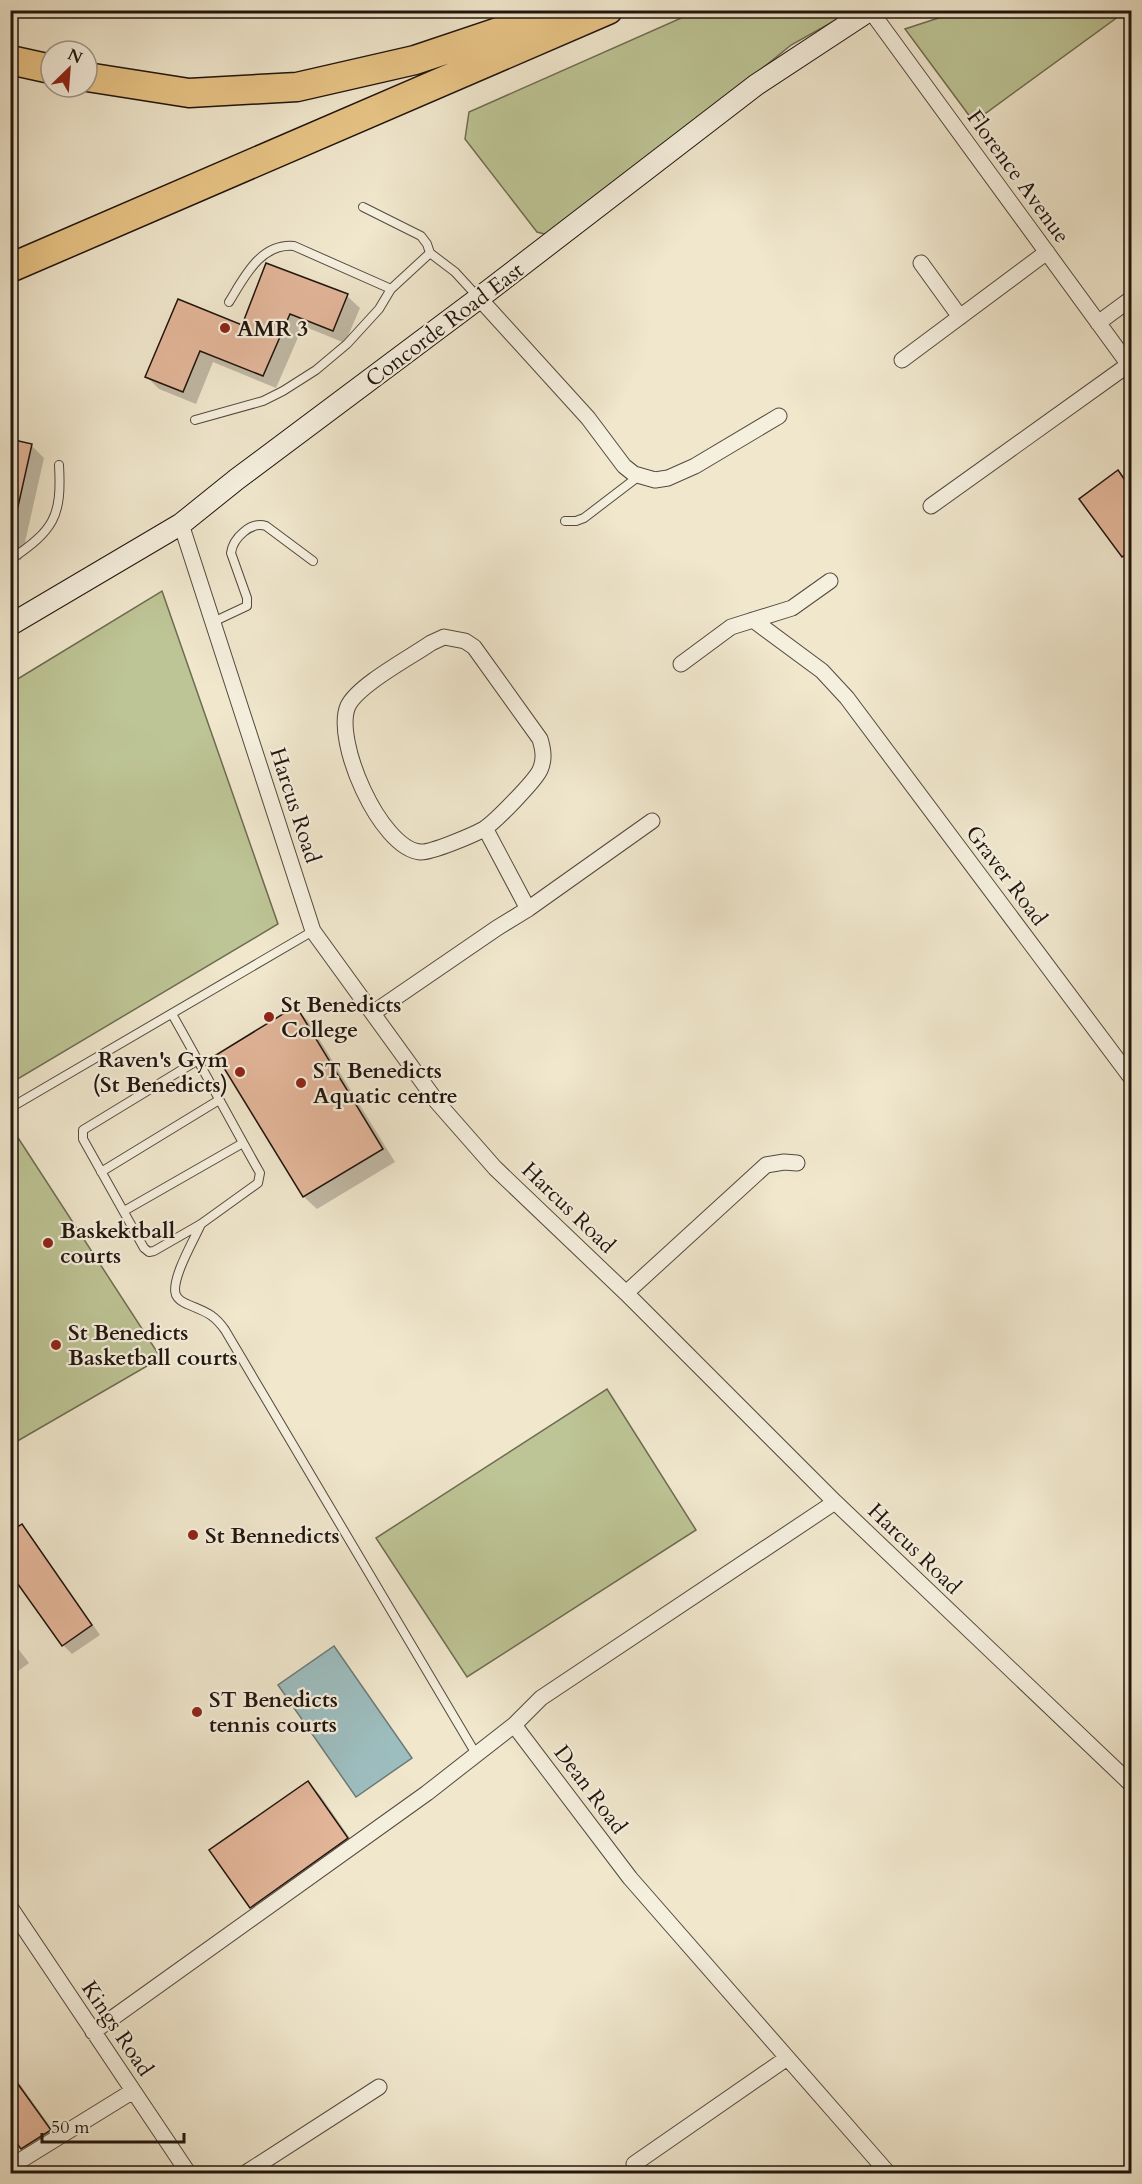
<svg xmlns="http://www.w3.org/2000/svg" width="1142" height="2184" font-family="Cardo,serif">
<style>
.green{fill:#bdc495;stroke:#6e6c51;stroke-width:1.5}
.water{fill:#9dbec0;stroke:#6b7a78;stroke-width:1.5}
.shadow{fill:#0003}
.building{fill:#e3b69a;stroke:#20140d;stroke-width:1.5}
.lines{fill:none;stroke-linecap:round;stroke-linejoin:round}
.lane-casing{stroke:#54493d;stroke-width:10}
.street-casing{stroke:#54493d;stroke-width:17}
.secondary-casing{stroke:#20140d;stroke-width:23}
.highway-casing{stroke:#20140d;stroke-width:31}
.lane{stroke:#f5efde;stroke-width:8}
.street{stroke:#f5efde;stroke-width:15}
.secondary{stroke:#f5efde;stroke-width:21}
.highway{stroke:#e8c486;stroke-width:28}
.poi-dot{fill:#8f2418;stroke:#f5efde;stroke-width:2}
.labels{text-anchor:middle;stroke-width:4.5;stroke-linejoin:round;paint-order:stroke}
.street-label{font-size:22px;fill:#20140d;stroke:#f5efde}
.poi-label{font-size:22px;font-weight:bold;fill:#20140d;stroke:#f5efde;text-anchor:start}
</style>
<rect width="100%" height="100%" fill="#f0e7cd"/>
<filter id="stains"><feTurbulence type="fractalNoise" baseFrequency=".00333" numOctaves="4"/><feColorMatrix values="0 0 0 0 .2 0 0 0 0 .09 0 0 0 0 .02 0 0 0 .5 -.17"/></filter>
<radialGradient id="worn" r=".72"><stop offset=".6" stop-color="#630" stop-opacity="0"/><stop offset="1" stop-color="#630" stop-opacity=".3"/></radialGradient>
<path class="green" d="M697,11H852L791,45L701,119L562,239L537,232L465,139L469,112Z
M960,11V10L1126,11L986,113L971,118L905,29Z
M162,591L278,924L11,1083V683Z
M11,1127L161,1358L14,1443L10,1439Z
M607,1389L696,1530L467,1677L376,1538Z"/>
<path class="water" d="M334,1646L412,1758L356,1797L278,1685Z"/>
<path class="shadow" d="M347,296L360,308L345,343L303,326L276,388L213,362L196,404L159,389L147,377L243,327Z
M10,440L31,445L44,458L21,560L10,558Z
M1118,472L1132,489V560L1129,562L1123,556Z
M296,1008L308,1021L395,1162L317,1209L304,1197L218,1055Z
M22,1526L31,1536L100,1635L72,1654L63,1645Z
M10,1638L29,1663L10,1677Z
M308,1783L320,1795L359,1851L263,1919L251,1907Z
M10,2065L17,2074L14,2076L60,2140L32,2157L10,2132Z
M95,2168L101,2174H87Z"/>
<path class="building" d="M266,263L348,294L333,331L290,314L263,376L200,351L183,392L145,377L178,299L242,325Z
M10,439L32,444L17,511H10Z
M1118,470L1131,489V550L1122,557L1079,499Z
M296,1006L383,1149L303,1197L216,1055Z
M22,1524L92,1625L62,1646L10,1573V1532Z
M308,1781L348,1838L250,1908L209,1850Z
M10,2073L51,2130L21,2149L10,2134Z"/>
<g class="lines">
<defs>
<path id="lane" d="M363,207L421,236L427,244L430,253L455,272L477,296
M229,302C244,278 260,243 294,246L391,289
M195,420L263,401L283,391L316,370L347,344L379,309L391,289L430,253
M565,521H576L584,518L639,476
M10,560C54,530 62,517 59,465
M213,622L247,606V598L231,553C233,538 251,521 266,526L313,561
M172,1014C202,1067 230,1120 260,1173L258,1183L201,1224L154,1251L149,1252L144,1248L83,1139V1130L198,1060
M10,1108L313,931
M101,1172L219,1100
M124,1211L243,1143
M201,1224C195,1238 170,1280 176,1295C178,1299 182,1302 187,1304C205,1312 213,1313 225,1330L476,1754"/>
<path id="street" d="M870,10L1132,369
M921,263L960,317
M479,298L588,418L624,466L634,474L655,480L668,478L695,466L779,416
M1098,323L1132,298
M902,360L1047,252
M931,506L1128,365
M181,524L313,931L437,1102L495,1168L626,1293L835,1502L1132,1785
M753,620L822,671L847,698L1132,1079
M444,637L465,641L474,647L540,739C543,749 545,759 540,770C535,781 495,822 484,829C473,835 431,853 420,852C380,848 333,740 348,706C358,685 411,657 431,643Z
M681,664L731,627L792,608L830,581
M528,909L652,821
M373,1013L497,928L528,909L485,828
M626,1293L766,1165L784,1162L797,1163
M835,1502L541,1698L514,1725L630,1878L889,2174
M10,1907L189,2174
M93,2032L427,1793L514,1725
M634,2164L787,2058
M10,2167L133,2091
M244,2174L379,2087"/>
<path id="secondary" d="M10,625L181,524L237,479L479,298L756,85L870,10"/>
<path id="highway" d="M10,60L51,69
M87,77L189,93L297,87L415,60L564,10
M10,268L608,10"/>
</defs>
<use href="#lane" class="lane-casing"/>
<use href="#street" class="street-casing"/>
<use href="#secondary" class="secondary-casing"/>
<use href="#highway" class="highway-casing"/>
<use href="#lane" class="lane"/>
<use href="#street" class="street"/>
<use href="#secondary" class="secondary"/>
<use href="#highway" class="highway"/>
</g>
<g class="poi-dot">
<circle cx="225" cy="328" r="6"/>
<circle cx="269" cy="1017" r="6"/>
<circle cx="240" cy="1072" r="6"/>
<circle cx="301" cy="1083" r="6"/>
<circle cx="48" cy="1243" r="6"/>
<circle cx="56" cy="1345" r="6"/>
<circle cx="193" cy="1535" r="6"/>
<circle cx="197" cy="1712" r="6"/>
</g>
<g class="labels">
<g class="street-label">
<text transform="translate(1019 176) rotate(54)" y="8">Florence Avenue</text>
<text transform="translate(444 324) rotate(-37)" y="8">Concorde Road East</text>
<text transform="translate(296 805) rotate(72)" y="8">Harcus Road</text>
<text transform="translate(1007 875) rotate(53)" y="8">Graver Road</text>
<text transform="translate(569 1207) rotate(44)" y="8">Harcus Road</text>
<text transform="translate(915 1548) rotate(44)" y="8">Harcus Road</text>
<text transform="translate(591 1789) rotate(53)" y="8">Dean Road</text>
<text transform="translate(118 2028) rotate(56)" y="8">Kings Road</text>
</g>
<g class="poi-label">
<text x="237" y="336">AMR 3</text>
<text x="281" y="1012">St Benedicts<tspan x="281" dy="25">College</tspan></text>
<text x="228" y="1067" text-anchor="end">Raven's Gym<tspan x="228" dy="25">(St Benedicts)</tspan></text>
<text x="313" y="1078">ST Benedicts<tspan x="313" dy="25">Aquatic centre</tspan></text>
<text x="60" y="1238">Baskektball<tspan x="60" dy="25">courts</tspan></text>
<text x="68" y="1340">St Benedicts<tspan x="68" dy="25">Basketball courts</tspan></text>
<text x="205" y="1543">St Bennedicts</text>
<text x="209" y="1707">ST Benedicts<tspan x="209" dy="25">tennis courts</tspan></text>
</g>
</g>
<rect width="1142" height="2184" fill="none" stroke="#f0e7cd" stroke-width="36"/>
<rect x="12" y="12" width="1118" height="2160" fill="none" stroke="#20140d" stroke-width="3"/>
<rect x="18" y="18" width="1106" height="2148" fill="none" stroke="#20140d" stroke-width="1.5"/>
<g transform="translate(69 69) rotate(25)"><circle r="28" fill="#f5efde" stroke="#a0978a" stroke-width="1.5"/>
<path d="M0-4.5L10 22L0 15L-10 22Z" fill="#8f2418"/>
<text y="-9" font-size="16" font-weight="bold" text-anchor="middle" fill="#20140d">N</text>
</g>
<path d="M42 2133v9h142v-9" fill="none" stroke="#20140d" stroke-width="3"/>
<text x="51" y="2133" font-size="18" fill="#20140d" stroke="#f5efde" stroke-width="4.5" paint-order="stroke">50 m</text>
<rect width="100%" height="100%" filter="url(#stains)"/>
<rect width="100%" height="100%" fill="url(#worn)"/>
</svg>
